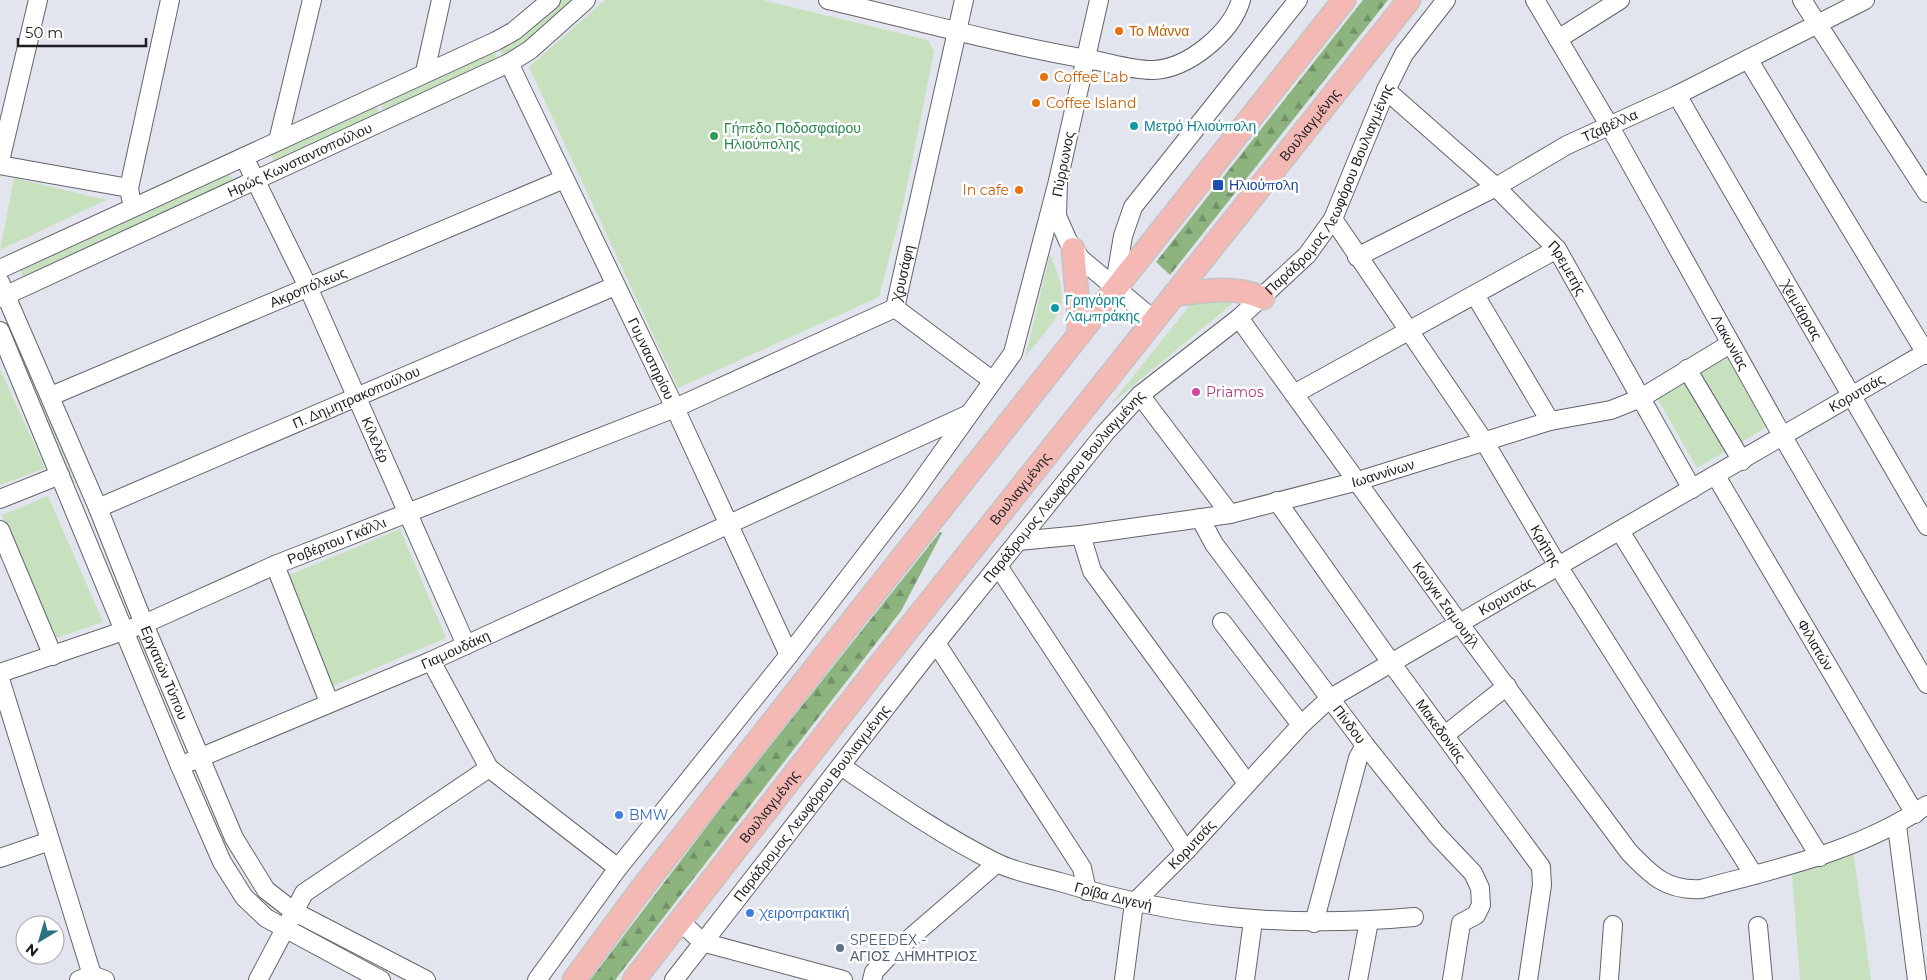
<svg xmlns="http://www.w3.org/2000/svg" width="1927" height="980" font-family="Montserrat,sans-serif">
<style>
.green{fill:#c7e0be}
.forest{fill:url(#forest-firs)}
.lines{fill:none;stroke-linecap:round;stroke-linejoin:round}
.minor-casing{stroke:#63656d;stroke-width:20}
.major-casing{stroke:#c4c4c5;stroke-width:25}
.minor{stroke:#fff;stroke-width:18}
.major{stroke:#f4b9b5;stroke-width:22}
.food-dot{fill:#e8710a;stroke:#fff;stroke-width:2}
.culture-dot{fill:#0f9aa8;stroke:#fff;stroke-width:2}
.leisure-dot{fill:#2e9e5b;stroke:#fff;stroke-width:2}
.transit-dot{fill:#1a4fb4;stroke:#fff;stroke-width:2}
.hotel-dot{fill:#d1479c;stroke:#fff;stroke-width:2}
.shop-dot{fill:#3f7fe0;stroke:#fff;stroke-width:2}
.service-dot{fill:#5c6f8a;stroke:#fff;stroke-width:2}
.labels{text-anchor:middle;stroke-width:5;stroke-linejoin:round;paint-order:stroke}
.food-label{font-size:14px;fill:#c56008;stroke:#fff;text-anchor:start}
.street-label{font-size:14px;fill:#1d1e21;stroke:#fff}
.culture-label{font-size:14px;fill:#0d838f;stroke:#fff;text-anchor:start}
.leisure-label{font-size:14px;fill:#27864d;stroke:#fff;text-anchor:start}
.transit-label{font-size:14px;fill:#164399;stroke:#fff;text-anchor:start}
.hotel-label{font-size:14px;fill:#b23c85;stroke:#fff;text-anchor:start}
.shop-label{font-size:14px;fill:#366cbe;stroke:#fff;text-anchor:start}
.service-label{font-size:14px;fill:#4e5e75;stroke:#fff;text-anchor:start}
</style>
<defs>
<pattern id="forest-firs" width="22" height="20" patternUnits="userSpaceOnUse" patternTransform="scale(1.25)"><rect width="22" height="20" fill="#8db37f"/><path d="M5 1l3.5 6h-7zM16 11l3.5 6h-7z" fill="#739168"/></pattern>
</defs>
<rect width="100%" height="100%" fill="#e3e5ee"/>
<path class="green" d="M561,0H573L531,38L503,57L500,49L529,29Z
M605,0H762L928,40L934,52L903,205L879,297L678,388L529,67Z
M494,52L498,59L385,112L381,104Z
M376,106L379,114L275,162L271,155Z
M230,173L233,181L24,278L20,271Z
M14,178L106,200L0,250Z
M1050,254C1074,311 1059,313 1025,358Z
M1194,300L1234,302L1111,404Z
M8,321L75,483L72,485L5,322Z
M1729,357L1769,426L1697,468L1657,398Z
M0,369L45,468L0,485Z
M48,496L103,622L53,639L2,515Z
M400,529L446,638L333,686L287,576Z
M1853,849L1871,980H1800L1792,874Z"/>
<path class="forest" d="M1363,0H1388L1170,275L1156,262Z
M940,532L942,533L901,611L615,980H590L720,809Z"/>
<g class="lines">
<defs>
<g id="minor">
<path d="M828,0C914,20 1000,44 1087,59C1108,62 1133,71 1154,70C1189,68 1231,33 1241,0"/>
<path d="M1099,0L1058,181L1057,216L1068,241L1081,259L1154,320"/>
<path id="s1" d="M1535,0L1609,125L1783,437L1927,684"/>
<path d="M1802,0L1927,193"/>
<path d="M1558,39L1620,0"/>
<path d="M1748,59L1927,355"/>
<path id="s2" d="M509,63L675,408L789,655"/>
<path d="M425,72L441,0"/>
<path id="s3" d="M1386,90L1496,187L1557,249L1692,489"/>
<path id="s4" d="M1677,95L1927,526"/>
<path d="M278,141L312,0"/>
<path id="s5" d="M244,157L308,287L466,645"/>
<path d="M0,161L38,0"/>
<path d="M0,165L129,188L131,199"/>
<path d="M129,188L170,0"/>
<path id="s6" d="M1333,219L1484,441L1558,566L1754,875"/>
<path id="s7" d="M1357,257L1496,187L1567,145L1677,95L1865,0"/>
<path d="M0,269L496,41L514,31L551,0"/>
<path id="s8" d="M0,282L98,508L144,624L234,838L266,890L293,911L426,980"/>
<path d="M1114,289L1123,236L1133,207L1298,0"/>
<path d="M1475,295L1550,421"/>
<path id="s9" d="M0,298L509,63L530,50L586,0"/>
<path id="s10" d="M895,308L964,0"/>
<path d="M895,308L993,381"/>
<path id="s11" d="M1239,318L1459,623L1629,852C1652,876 1667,891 1701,889C1779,868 1860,851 1927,805"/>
<path d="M0,331L180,766L222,862L244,897L266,918L381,980"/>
<path d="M1687,369L1742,461"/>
<path d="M1294,394L1557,249"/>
<path d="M1140,395L1230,514"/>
<path id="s12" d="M51,396L564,179"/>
<path id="s13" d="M1716,476L1915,814"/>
<path d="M0,499L60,475"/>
<path id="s14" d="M1277,501L1392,664L1541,867L1542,885L1528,980"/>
<path id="s15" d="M98,508L615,286"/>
<path id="s16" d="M1200,518L1214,544L1365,745L1437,835L1473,873L1480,888L1481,905L1476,915L1461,923L1452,980"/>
<path d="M0,530L53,656"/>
<path d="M1620,531L1820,857"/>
<path d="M1081,535L1092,571L1247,783"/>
<path id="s17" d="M1018,541L1081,535L1230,514L1358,481L1550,421L1611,410L1641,398L1730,344"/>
<path d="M275,565L329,702"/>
<path d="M998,566L1186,851"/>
<path d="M1222,622L1301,725"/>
<path d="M936,643L1082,868L1087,891"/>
<path d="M431,661L489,768L618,868"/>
<path id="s18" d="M0,673L144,624L275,565L675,408L895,308"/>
<path d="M0,679L92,975"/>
<path d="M1445,735L1507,686"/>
<path id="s19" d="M180,766L431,661L969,414"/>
<path id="s20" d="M841,766C891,800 941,835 995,862C1014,872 1039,876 1060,882C1181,919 1289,928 1414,917"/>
<path d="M1897,826L1917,980"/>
<path d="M0,858L50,841"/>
<path d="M679,920L702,942L843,980"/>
<path d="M1314,923L1358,758L1365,745"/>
<path d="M1758,926L1763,980"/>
<path d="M79,980L92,975L105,980"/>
<path d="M258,980L304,893L489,768"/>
<path d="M537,980L618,868L789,655L911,496L1013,353L1058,181"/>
<path id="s21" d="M674,980L936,643L1105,433L1140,395L1239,318L1307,255L1333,219L1386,90L1404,54L1446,0"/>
<path d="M872,980L874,972L887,958L997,863"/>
<path id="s22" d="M1124,980L1134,903L1186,851L1301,725L1329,699L1927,352"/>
<path d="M1245,980L1253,921"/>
<path d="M1358,980L1369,921"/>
<path d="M1609,980L1613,925"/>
</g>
<g id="major">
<path d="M1073,249L1079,318V335"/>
<path d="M1174,295C1205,291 1234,285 1263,298"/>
<path d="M574,980L642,888L841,635L1344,0"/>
<path id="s23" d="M634,980L878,667L1409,0"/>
</g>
</defs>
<use href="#minor" class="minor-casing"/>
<use href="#major" class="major-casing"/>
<use href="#minor" class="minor"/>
<use href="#major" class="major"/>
</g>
<g class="food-dot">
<circle cx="1119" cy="31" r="5"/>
<circle cx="1044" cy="77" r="5"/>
<circle cx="1036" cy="103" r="5"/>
<circle cx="1019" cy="190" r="5"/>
</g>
<g class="culture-dot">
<circle cx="1134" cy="126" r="5"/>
<circle cx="1055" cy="308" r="5"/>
</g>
<circle class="leisure-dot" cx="714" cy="136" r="5"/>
<rect class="transit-dot" x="1212" y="179" width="12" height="12" rx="2.5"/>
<circle class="hotel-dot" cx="1196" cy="392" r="5"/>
<g class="shop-dot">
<circle cx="619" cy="815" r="5"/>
<circle cx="750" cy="913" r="5"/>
</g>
<circle class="service-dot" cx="840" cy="948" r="5"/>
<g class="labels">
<g class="food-label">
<text x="1129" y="36">Το Μάννα</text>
<text x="1054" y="82">Coffee Lab</text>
<text x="1046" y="108">Coffee Island</text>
<text x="1009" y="195" text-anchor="end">In cafe</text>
</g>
<g class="street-label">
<text dy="5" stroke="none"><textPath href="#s23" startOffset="1090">Βουλιαγμένης</textPath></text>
<text dy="5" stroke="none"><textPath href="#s7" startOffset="285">Τζαβέλλα</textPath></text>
<text dy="5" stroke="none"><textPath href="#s9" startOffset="330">Ηρώς Κωνσταντοπούλου</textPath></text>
<text transform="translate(1063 164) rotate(-79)" y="5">Πύρρωνος</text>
<text dy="5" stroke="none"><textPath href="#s21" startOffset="1034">Παράδρομος Λεωφόρου Βουλιαγμένης</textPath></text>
<text dy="5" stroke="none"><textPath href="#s3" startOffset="255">Πρεμετής</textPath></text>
<text dy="5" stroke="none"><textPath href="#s10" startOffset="36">Χρυσάφη</textPath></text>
<text dy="5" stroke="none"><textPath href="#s12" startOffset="279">Ακροπόλεως</textPath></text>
<text dy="5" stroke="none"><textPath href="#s4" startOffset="249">Χειμάρρας</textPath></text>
<text dy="5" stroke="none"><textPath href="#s1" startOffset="394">Λακωνίας</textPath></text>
<text dy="5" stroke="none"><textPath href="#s2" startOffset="328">Γυμναστηρίου</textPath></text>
<text dy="5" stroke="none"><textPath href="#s22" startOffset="970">Κορυτσάς</textPath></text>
<text dy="5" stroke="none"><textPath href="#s15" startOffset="281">Π. Δημητρακοπούλου</textPath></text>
<text dy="5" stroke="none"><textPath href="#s5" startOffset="312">Κιλελέρ</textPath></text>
<text dy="5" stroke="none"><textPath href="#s17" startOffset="372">Ιωαννίνων</textPath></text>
<text dy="5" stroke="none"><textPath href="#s21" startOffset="629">Παράδρομος Λεωφόρου Βουλιαγμένης</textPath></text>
<text dy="5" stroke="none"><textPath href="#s23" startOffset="625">Βουλιαγμένης</textPath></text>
<text dy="5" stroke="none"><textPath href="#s18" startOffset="362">Ροβέρτου Γκάλλι</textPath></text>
<text dy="5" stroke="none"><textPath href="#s6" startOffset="390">Κρήτης</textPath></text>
<text dy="5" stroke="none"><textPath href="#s22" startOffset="565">Κορυτσάς</textPath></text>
<text dy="5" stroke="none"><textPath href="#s11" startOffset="354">Κούγκι Σαμουήλ</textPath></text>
<text dy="5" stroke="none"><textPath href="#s13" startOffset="196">Φιλιατών</textPath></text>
<text dy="5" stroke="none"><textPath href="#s19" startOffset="299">Γιαμουδάκη</textPath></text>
<text dy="5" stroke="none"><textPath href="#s8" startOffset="424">Εργατών Τύπου</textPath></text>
<text dy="5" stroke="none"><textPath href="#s16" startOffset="255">Πίνδου</textPath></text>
<text dy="5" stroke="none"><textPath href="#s14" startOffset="282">Μακεδονίας</textPath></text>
<text dy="5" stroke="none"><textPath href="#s21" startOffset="224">Παράδρομος Λεωφόρου Βουλιαγμένης</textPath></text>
<text dy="5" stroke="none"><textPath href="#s23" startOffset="220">Βουλιαγμένης</textPath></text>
<text dy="5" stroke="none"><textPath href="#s22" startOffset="160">Κορυτσάς</textPath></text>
<text dy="5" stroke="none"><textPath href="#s20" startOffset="305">Γρίβα Διγενή</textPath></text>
</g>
<g class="culture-label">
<text x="1144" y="131">Μετρό Ηλιούπολη</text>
<text x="1065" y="305">Γρηγόρης<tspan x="1065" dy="16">Λαμπράκης</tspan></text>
</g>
<g class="leisure-label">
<text x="724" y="133">Γήπεδο Ποδοσφαίρου<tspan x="724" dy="16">Ηλιούπολης</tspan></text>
</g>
<g class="transit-label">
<text x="1229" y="190">Ηλιούπολη</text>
</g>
<g class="hotel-label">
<text x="1206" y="397">Priamos</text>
</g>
<g class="shop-label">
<text x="629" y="820">BMW</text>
<text x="760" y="918">Χειροπρακτική</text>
</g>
<g class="service-label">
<text x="850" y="945">SPEEDEX -<tspan x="850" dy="16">ΑΓΙΟΣ ΔΗΜΗΤΡΙΟΣ</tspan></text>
</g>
</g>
<g transform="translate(40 940) rotate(218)"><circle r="24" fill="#ffffff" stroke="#a5a5a6"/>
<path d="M0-4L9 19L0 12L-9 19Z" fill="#2b727e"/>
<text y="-8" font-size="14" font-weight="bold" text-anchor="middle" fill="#1d1e21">N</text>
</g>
<path d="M18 38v8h128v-8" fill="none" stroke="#1d1e21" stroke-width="2.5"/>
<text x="25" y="38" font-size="15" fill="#1d1e21" stroke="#ffffff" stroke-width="4" paint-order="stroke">50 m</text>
</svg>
